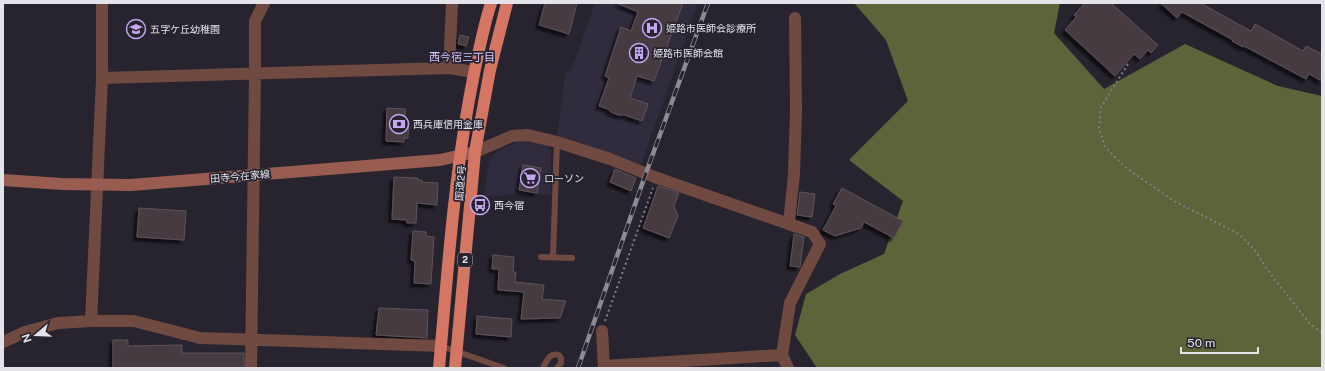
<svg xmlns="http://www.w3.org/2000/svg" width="1325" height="371" font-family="'Public Sans','Noto Sans JP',sans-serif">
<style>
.built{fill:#302c3d}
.forest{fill:#5e6439}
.building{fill:#463b42;stroke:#5f535b;filter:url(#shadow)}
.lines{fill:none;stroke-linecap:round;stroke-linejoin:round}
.path{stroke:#817e88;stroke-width:2;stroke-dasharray:2 3;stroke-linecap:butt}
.lane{stroke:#704941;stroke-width:6}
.street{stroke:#704941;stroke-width:12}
.secondary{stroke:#995c50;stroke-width:12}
.highway{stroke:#d57664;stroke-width:12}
.rail-casing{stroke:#8d8a93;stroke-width:4.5}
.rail{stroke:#27242f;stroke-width:3;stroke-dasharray:9;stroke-linecap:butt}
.labels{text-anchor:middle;stroke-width:3.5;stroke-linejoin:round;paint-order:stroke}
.shield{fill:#27242f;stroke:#acaab2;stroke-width:1}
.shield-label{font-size:9px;font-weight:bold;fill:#e5e3ea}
.poi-label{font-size:10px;fill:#e5e3ea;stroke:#27242f;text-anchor:start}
.street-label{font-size:10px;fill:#e5e3ea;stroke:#27242f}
.neighbourhood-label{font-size:11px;fill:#d9c6ff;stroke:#27242f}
</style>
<defs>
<filter id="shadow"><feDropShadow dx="-3.5" dy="3.5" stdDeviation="1" flood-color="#0009"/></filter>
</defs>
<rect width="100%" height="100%" fill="#27242f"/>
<path class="built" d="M595,3H698L641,165L557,135L565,77L567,70L571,71Z
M522,140H530L547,145L551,153V194L484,196L489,161L497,151Z"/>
<path class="forest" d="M854,3H1060L1054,33L1104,89L1185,44L1278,86L1322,96V368H817L795,335L806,294L840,274L884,254L903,201L849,160L908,101L886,40Z"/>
<path class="building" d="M545,3H577L569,34L539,25Z
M617,3H683L654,81L637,76L630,98L648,104L642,121L625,115H618L611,112L608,109L599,106L609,78L605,76L621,27L631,31L638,12Z
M1085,3H1111L1158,45L1151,53L1148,50L1140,59L1134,54L1115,76L1065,30L1076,17L1074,15Z
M1161,3H1200L1251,31L1255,24L1303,51L1306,46L1322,54V81L1309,74L1306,79L1244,46L1243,47L1232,41L1233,40L1182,12L1177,18Z
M460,35L469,37L466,46L458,44Z
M387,108L405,109V121H409L408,138H404V142L386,141Z
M523,165L541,168L537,193L519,190Z
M615,169L636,178L631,191L610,182Z
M394,177L418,178V180H422V182L438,183L437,205L417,203L416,223H407V220L392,219Z
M658,186L679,193L674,206L678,216L669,238L643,228Z
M842,188L903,221L894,238L864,222L861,228L835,236L823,230L836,206L833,204Z
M800,192L815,194L812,217L797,215Z
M139,208L186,211L184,240L137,237Z
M413,231L426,232V236L434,237L431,284L414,283L415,261L411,260Z
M794,234L804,237L800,267L790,266Z
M493,255L514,257L513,272H516L515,282L544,285L542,299L566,301L560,318L521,319L524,292L498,290L499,269H492Z
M379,308L428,310L427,338L376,335Z
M477,316L512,319L511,337L476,334Z
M113,340H128V346L182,345V353H244V368H113Z"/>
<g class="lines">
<path class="path" d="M1128,64L1101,107L1099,128L1105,147L1125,167L1174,201L1239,234L1254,249L1269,272L1310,324L1322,333
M605,321L653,188"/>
<path class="lane" d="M541,257L572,258
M553,257L557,142
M441,346L504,368
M543,368C547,361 549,352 559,355L561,358V363L557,368"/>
<path class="street" d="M449,68L452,3
M102,78L449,68L474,72
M475,152L512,136L528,135L557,142L610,159L657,178L812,232L820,244L790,303L782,355L788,368
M789,223L794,174L796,110L795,18
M91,321L102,78V3
M602,331L604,368
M3,342L25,332L58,323L91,321H134L200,338L441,346
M604,366L782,355
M251,368L255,74V21L264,3"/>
<path class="secondary" d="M3,180L62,184L131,185L440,160L475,152"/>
<path class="highway" d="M439,368C447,279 453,189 469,100C475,68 481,35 491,3
M455,368L475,152L490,70L507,3"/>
<defs>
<path id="rail" d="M578,368L646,173L708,3"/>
</defs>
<use href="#rail" class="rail-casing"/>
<use href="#rail" class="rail"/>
</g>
<defs>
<symbol id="hospital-ring" viewBox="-11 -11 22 22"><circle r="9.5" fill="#27242f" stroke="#c2a8f2" stroke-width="1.5"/><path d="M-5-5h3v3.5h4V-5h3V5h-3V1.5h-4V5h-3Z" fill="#c2a8f2"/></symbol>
<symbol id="school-ring" viewBox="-11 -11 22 22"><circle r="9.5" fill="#27242f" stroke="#c2a8f2" stroke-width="1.5"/><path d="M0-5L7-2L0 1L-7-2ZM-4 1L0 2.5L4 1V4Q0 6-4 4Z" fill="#c2a8f2"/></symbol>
<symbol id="building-ring" viewBox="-11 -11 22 22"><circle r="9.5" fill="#27242f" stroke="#c2a8f2" stroke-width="1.5"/><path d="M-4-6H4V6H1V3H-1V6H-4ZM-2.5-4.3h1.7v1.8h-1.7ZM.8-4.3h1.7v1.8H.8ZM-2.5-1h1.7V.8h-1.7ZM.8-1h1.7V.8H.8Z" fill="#c2a8f2"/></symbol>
<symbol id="bank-ring" viewBox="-11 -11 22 22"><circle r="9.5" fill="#27242f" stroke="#c2a8f2" stroke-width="1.5"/><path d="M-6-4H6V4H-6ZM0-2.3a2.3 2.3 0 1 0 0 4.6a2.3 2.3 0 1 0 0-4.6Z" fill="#c2a8f2"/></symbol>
<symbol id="supermarket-ring" viewBox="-11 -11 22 22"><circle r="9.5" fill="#27242f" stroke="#c2a8f2" stroke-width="1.5"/><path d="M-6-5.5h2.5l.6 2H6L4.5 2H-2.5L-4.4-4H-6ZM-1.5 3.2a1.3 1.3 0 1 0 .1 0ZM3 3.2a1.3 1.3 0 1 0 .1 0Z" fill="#c2a8f2"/></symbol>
<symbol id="bus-ring" viewBox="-11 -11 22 22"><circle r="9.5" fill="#27242f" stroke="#c2a8f2" stroke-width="1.5"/><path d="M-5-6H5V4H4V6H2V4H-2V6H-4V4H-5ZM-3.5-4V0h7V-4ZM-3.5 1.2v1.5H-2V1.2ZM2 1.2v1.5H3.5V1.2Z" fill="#c2a8f2"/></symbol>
</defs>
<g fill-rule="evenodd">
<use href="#hospital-ring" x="641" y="17" width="22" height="22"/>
<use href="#school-ring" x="125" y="18" width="22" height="22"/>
<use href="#building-ring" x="628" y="42" width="22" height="22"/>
<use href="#bank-ring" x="388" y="113" width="22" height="22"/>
<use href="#supermarket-ring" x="519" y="167" width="22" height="22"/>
<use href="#bus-ring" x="469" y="194" width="22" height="22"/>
</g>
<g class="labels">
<rect class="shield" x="458" y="253" width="14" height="14" rx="3"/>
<g class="shield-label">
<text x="465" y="263">2</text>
</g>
<g class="poi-label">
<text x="666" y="32">姫路市医師会診療所</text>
<text x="150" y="33">五字ケ丘幼稚園</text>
<text x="653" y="57">姫路市医師会館</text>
<text x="413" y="128">西兵庫信用金庫</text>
<text x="544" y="182">ローソン</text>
<text x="494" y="209">西今宿</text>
</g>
<g class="street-label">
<text transform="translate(240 176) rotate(-5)" y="4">田寺今在家線</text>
<text transform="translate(460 183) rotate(-85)" y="4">国道2号</text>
</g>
<g class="neighbourhood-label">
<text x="462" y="61">西今宿三丁目</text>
</g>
</g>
<rect width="1325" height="371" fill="none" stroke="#e5e3ea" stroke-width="8"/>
<g transform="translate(36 335) rotate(251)" stroke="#27242f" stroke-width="3" paint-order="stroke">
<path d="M0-3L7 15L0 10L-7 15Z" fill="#e5e3ea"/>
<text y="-6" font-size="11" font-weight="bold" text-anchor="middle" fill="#e5e3ea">N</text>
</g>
<path d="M1181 347v6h77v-6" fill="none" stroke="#e5e3ea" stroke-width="2"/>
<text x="1187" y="347" font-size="12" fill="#e5e3ea" stroke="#27242f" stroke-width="3" paint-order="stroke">50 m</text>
</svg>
